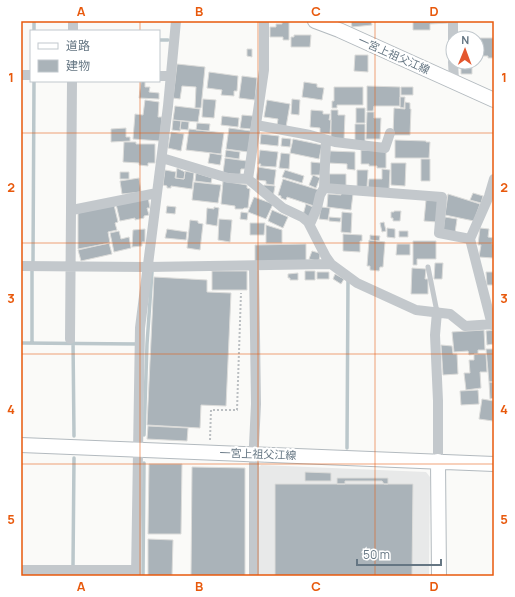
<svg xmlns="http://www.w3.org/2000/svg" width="515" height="597" font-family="Manrope,'Noto Sans JP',sans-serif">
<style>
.built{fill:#e8e9e9}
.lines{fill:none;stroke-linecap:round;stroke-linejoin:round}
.stream{stroke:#bbc7cb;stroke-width:3.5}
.building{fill:#aab3b9;stroke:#dcdcda}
.secondary-casing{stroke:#b3babf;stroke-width:16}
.path{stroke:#bbbfc2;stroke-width:2;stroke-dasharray:2 2;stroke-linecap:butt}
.lane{stroke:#c3c8cc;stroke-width:5}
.street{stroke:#c3c8cc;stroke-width:10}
.secondary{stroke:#fff;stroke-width:14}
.grid{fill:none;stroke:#e8590c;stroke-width:1;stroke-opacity:0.55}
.labels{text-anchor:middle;stroke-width:4;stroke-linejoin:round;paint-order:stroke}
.street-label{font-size:11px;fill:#657683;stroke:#fff}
.neatline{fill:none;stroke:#e8590c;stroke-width:1.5}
.grid-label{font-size:13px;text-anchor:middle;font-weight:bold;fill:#e8590c}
</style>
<rect width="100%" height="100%" fill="#fafaf8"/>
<path class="built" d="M261,465L426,472L430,477L429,576H257L258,468Z"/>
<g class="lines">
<path class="stream" d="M34,31V21
M159,40H168
M33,263L34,81
M73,339L74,436
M21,343L138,344
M32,343V269
M144,435L147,344L152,272
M347,448L348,280
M73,567L74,458
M143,576L144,463"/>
</g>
<path class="building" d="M351,21H371L372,25L352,27Z
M413,21H448V23L430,24V30H413Z
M282,22H289V40H283V37H270V27H276V24H282Z
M294,35H311L310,47H291V37H294Z
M473,38H494V58H488V56H477V38Z
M247,49H252V57L247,56Z
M355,55H368V72L354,71Z
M461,62H472V74H461Z
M177,64L205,67L201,108H195L196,87L182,86L180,99L173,98Z
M209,72L238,76L237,91H234V96L221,95L222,90L207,88Z
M242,76L257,78L255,100L239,98Z
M142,81H145V87H150L149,92L159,93V99L139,98L141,82Z
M304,82L317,84V87L324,88L322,100L302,97Z
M367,86L400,87V106H374L373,111H367Z
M334,87H363V105H337V108H332V101H334Z
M401,87H413V95H401Z
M400,97H405L404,108L400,107Z
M203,99L216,100L214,118L202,117Z
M292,99L300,100L299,115L291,114Z
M145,100L159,102L158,117H162L160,141L133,139L135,114L143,115Z
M267,100L290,104L286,127L277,125L278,119L264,117Z
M405,102L410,103V109H411L410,135H393L394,108L405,109Z
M175,106L200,109L198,122L173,120Z
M356,108H365V123H356Z
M311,110L323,111V114H330L329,120H331L330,134L320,133V128L310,127Z
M331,110H338V115H345L344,139H331Z
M367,112H374V118H381L380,139H366Z
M242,115L253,116L251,129L240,128Z
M222,116L239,118L238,127L221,125Z
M173,120L181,121L180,131L172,130Z
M181,121L189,122L188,130L180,129Z
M197,123L210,124L209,131L196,130Z
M355,124H365V143H355Z
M126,128V137H130V141L111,142V129Z
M229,128L251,131L248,152L226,149Z
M189,129L224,133L221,154L186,150Z
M171,132L184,134L181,151L168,148Z
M261,134L279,136L278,146L260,144Z
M282,138L291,139L290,147L281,146Z
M293,139L322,145L319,159L290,153Z
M395,140L426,141V142H430L429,158H395Z
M124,142H136V144H155V163H148V166L139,165V163L123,162Z
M226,150L240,152L239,159L225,157Z
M260,150L278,152L276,167L260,166L261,164H258Z
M361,150L386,151V168H377V166H369V164H361Z
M330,151L355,152V170L347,169V164L329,163Z
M210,153L222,155L220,165L208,163Z
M281,153L290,154L289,169L279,168Z
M225,158L247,161L246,169H241L240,175L223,173Z
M421,159H430V181H421Z
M311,162L321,163L320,175H311Z
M391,163H406L405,186L391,185Z
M258,167L276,170L274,185L266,184V181L256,180Z
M177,168L185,172L184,179L176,178Z
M382,169L390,170L389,190L368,189L369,179H382Z
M165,170L176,172L175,178L184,179L185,171L194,173L192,189L171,186V188H167V186L163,185Z
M285,170L304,176L302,183L282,177Z
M357,170H368L367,187H357Z
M120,172H129V179H120Z
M196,173L212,178L211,183L195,181Z
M329,174H346V187L329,186Z
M313,175L320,178L316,188L309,185Z
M139,178L141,192L122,194L120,181Z
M283,179L319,190L314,206L287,197L286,200L281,198V196L278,195Z
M223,181L247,185V188L250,189L248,208H244L243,209H235V206L221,204Z
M194,182L221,185L218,203L192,200Z
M264,185L275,186L273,197L263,189Z
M341,193L353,194L351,210L327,207L328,194L341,195Z
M473,193L483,196L481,203L470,200Z
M448,194L480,204L474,221L445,215Z
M148,197L150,208H147L149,215L144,216V218L135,220V218L120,221L116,204Z
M254,197L273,204L266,219L248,212Z
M426,200L439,201L437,222L424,221Z
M306,204L313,207L310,217L303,215Z
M114,205L118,222L115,223L117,230L108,232L110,243L78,249V213Z
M167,206L176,207L175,214L166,213Z
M214,207L219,208L217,226L206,224L207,208L214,209Z
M321,207L330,208L328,220L319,219Z
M272,210L288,217L283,228L268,221Z
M394,211H401L400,221H393V218H391V212H394Z
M241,212L248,213L247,220L240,219Z
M342,212L352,213L351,233L341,232Z
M329,217L341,218L340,222L329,221Z
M445,217L457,219L455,233L443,231Z
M219,219L232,220L230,242L218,240Z
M190,220L198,221V223L203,224L200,250L187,248Z
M384,222L386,231L382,232L380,223Z
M250,223H265L264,235H250Z
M266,225L282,230V243H266Z
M387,228L395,229V238L387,237Z
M480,228L489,229L488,237L493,238L492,244H494L493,258L479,257L481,245H478Z
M145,229V242H142V246L132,247L133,230Z
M167,229L187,232L186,240L165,238Z
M119,231L121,239L129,237L131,248L114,252L110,233Z
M399,231H408V237H399Z
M343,234L362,235V241H360V252L343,251Z
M370,235L380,236L379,241L370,240Z
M369,240L385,242L383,267H380L379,271L370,270V266H367Z
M413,241H436V259H417V265H413Z
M109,243L112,254L81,261L78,250Z
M306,244V261L255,262V245Z
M397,244H410V255H396Z
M312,251L319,253L320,256L319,260L317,261L309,259Z
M435,263H443L442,279H434Z
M412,268L426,269L425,279H428V294H411Z
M212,271H247V290H212Z
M305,271H315V280H305Z
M317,272H329V279H317Z
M486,272H494V285H487Z
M298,273V280H290V278H288V274Z
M335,274L344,279L341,284L333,279Z
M154,277L207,280V292L231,293L226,406L201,405L200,428L147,425Z
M484,330L485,350H478V354L469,355L468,351L454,352L452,332Z
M494,330V344L487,345L486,331Z
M441,345L452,346L453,354H457L458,374L443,375Z
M486,349H494V382H489Z
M474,354H486L487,372H480L481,388L466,390L464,373H470L469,360H474Z
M489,382H494V398L490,399Z
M478,390L479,404L461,405L460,391Z
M482,399L494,401L493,421L479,419Z
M148,426L188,428L187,441L147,439Z
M149,464H182L181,534H148Z
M192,467L245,468V576H191Z
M305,472L331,473V481H305Z
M337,478H388V484H384L382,481H345V484H337Z
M275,484H413L412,576H275Z
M148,539L173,540L172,576H148Z"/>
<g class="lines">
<defs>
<path id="secondary" d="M315,21L339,30L494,100
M21,445L494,464
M438,461L439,576"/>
</defs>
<use href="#secondary" class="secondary-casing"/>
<path class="path" d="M210,440L211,410H237L241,293"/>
<path class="lane" d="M428,267L437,312"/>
<path class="street" d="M453,21V58
M73,31V21
M453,62L454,81
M21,75H31
M159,76H170
M256,125L310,135L335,142L385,148L390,133
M162,158L228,178L248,179L283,208L302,217L308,222L326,257L331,264L357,283L416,310L450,314L465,326L494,324
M248,179L264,70V21
M324,188L442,197L439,233L470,239
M72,210L157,193
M310,224L317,208L320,195L324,188L326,140
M21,266L147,267L331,264
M254,266L256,404L254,445V576
M437,312L435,335L438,401V461
M492,325L470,239L489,196L494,179
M70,339L72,81
M21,570H136
M136,576L140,328L168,106L176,21"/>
<use href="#secondary" class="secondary"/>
</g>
<path class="grid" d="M140,21V31M258,21V576M375,21V576M140,81V576M21,133H494M21,243H494M21,354H494M21,464H494"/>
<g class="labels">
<g class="street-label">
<text transform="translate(394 55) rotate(24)" y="4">一宮上祖父江線</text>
<text transform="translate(258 454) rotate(2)" y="4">一宮上祖父江線</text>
</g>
</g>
<rect width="515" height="597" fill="none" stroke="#ffffff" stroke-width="44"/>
<rect x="30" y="30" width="130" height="52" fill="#ffffff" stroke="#c1c8cd"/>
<rect x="38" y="43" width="20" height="6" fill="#ffffff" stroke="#c1c8cd"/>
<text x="66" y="50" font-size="12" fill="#657683">道路</text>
<rect x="38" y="60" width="20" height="12" fill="#aab3b9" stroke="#c1c8cd"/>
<text x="66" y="70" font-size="12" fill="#657683">建物</text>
<g transform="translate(465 50) rotate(1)"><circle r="19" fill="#ffffff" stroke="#c1c8cd"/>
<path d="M0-3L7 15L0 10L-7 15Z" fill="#e4572e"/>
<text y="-6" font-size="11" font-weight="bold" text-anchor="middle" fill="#657683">N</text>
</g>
<path d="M357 559v6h84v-6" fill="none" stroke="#657683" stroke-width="2"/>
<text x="363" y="559" font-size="12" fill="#657683" stroke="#ffffff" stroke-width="3" paint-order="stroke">50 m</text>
<rect x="22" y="22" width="471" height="553" class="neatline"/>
<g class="grid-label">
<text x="81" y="16">A</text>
<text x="199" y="16">B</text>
<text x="316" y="16">C</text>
<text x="434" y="16">D</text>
<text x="11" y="82">1</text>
<text x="504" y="82">1</text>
<text x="11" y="192">2</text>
<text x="504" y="192">2</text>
<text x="11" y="303">3</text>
<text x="504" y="303">3</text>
<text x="11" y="414">4</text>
<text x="504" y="414">4</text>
<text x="11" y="524">5</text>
<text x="504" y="524">5</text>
<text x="81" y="591">A</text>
<text x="199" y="591">B</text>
<text x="316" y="591">C</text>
<text x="434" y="591">D</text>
</g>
</svg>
